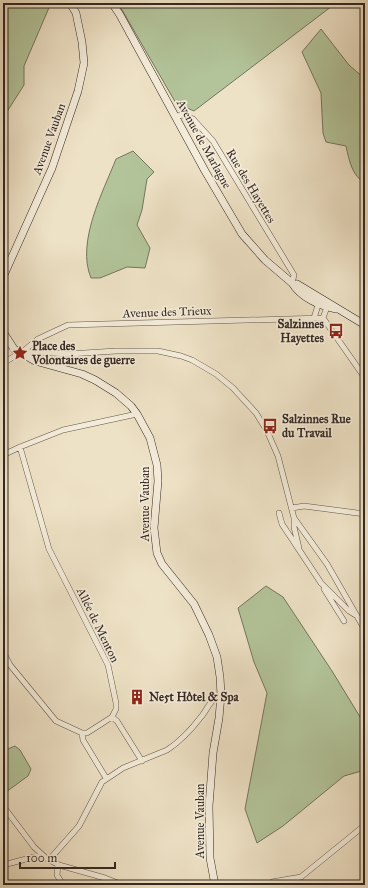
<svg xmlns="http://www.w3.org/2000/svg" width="368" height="888" font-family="'IM FELL Great Primer',serif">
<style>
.green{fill:#b3c49a;stroke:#74765e}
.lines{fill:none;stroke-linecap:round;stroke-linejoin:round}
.street-casing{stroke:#62564b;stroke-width:6}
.secondary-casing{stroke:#342822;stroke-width:8}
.street{stroke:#f4ecda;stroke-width:5}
.secondary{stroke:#f4ecda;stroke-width:7}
.labels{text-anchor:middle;stroke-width:3.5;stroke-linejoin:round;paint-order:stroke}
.street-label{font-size:12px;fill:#342822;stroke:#f4ecda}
.poi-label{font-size:12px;font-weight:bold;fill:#342822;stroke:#f4ecda;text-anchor:start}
</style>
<rect width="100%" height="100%" fill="#eee2c6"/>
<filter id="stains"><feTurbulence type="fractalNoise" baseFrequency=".005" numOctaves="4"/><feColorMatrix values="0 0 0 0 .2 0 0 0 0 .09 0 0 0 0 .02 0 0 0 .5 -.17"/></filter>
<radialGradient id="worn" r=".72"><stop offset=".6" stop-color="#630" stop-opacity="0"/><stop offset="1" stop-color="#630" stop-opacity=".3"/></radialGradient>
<path class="green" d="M3,3H51L24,66V85L3,118Z
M118,3H336L194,111L185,107L177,105Z
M321,29L349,65L365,79V183C352,176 349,160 346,146L326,142L323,133L321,93L302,52Z
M133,151L154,172L147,179L142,210L137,225L150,248L145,268L127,267L100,278H91C76,242 103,192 116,159Z
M266,586L283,597L332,671L365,725V770L344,776L283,826L257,843L245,809L267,693L254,662L238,608Z
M15,746L20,750L31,769L28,776L6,792L3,790V751Z"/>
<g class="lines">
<defs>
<path id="street" d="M176,116L184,115L193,119L213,141L294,275L292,283
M314,318L319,302
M323,318L365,378
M323,318L328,304
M21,353L38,339L68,325L323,318
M3,363L20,353L32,352L69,354L116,351H158L181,356L192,360L216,374L233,388L256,413L267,431L278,456L294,518L327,564L365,630
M3,455L20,447L63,430L137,414
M292,508L304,506L365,514
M279,513L282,524L321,583L349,611L357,616
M294,518V527L299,548
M324,589L344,621
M3,652L10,665L56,721L82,733H87L112,717L116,709V703L108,665L49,549L20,447
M112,717L117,721L142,761
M82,733L83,740L106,778
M3,806L34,847L46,858L59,865L105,878L123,885
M49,860L79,826L102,782L123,768L167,750C181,741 191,730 201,717C207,710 211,698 221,695
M3,865L42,855
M58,865L57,875L63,885
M270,885L272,882L301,877L365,825"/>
<path id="secondary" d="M112,3L120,15L205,171L242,234L265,260L292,283C301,298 320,306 336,309
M3,277L52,168L78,91L84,63L82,42L76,13L70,3
M297,284L365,325
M3,332L14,349L35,361L82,374L95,380L116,393L131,406L137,414L150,438L157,465L158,481L154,528L157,553L162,564L194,604L209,635L217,657L220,677L221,695L219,718L213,753L209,806L210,858L215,885"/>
</defs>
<use href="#street" class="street-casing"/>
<use href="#secondary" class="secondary-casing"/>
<use href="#street" class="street"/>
<use href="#secondary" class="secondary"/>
</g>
<defs>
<symbol id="bus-bare" viewBox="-9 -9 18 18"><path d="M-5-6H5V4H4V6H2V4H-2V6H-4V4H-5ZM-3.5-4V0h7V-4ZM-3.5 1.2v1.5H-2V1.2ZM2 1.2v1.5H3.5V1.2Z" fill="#8f2418" stroke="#f4ecda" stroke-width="2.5" paint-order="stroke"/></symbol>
<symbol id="sight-bare" viewBox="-9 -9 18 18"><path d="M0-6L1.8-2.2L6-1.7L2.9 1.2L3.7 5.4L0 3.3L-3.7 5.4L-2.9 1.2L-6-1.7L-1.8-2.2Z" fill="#8f2418" stroke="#f4ecda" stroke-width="2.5" paint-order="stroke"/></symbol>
<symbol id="building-bare" viewBox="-9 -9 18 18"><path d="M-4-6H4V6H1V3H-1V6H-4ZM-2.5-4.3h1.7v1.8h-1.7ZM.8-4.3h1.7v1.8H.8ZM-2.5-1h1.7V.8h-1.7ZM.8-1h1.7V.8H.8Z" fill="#8f2418" stroke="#f4ecda" stroke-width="2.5" paint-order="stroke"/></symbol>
</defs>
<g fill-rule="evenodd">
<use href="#bus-bare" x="325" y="320" width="22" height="22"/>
<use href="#sight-bare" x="9" y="342" width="22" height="22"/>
<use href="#bus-bare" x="259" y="415" width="22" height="22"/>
<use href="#building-bare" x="126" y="686" width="22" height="22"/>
</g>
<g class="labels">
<g class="street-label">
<text transform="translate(49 139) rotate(-70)" y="4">Avenue Vauban</text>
<text transform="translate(204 144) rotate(61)" y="4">Avenue de Marlagne</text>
<text transform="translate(251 186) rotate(59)" y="4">Rue des Hayettes</text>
<text transform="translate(167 312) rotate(-2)" y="4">Avenue des Trieux</text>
<text transform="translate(145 504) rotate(-90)" y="4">Avenue Vauban</text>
<text transform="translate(98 625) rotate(64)" y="4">Allée de Menton</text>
<text transform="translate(200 821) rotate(-90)" y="4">Avenue Vauban</text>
</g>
<g class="poi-label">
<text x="324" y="328" text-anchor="end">Salzinnes<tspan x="324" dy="14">Hayettes</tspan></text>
<text x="32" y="350">Place des<tspan x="32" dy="14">Volontaires de guerre</tspan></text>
<text x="282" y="423">Salzinnes Rue<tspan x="282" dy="14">du Travail</tspan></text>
<text x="149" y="701">Ne5t Hôtel &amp; Spa</text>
</g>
</g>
<rect width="368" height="888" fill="none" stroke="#eee2c6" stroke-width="16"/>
<rect x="4" y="4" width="360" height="880" fill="none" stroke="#342822" stroke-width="2"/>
<rect x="8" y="8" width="352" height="872" fill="none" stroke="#342822"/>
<path d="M20 862v6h95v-6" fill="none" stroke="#342822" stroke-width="2"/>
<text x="26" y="862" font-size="12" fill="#342822" stroke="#f4ecda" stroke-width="3" paint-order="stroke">100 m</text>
<rect width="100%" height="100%" filter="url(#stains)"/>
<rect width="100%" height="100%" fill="url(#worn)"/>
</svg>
